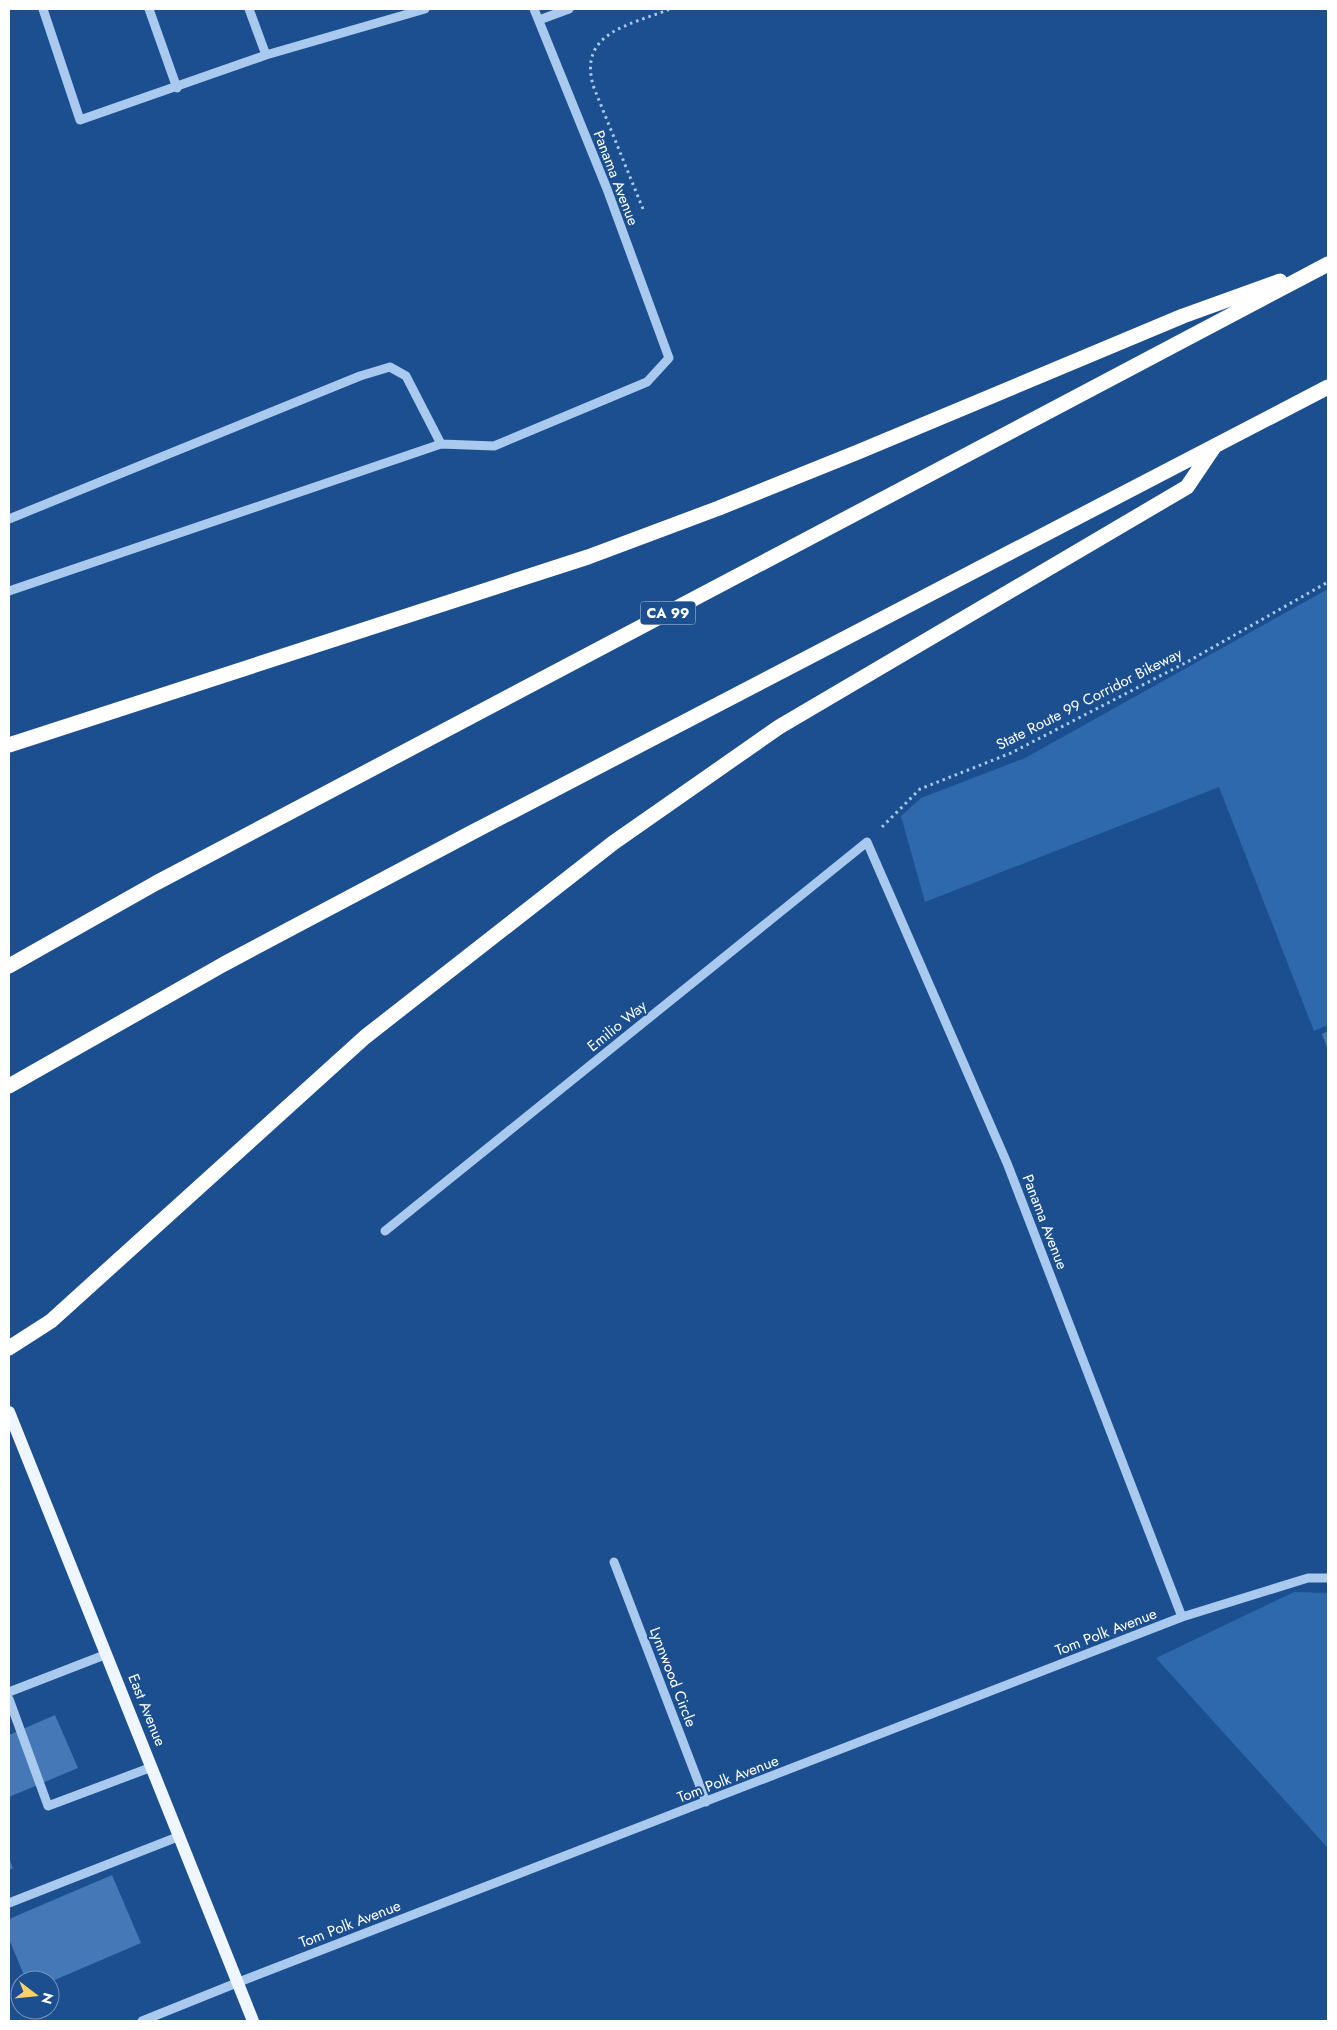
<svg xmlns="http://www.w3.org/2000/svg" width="1337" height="2030" font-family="Jost,sans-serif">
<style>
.green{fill:#2e69ad}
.building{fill:#4478b7}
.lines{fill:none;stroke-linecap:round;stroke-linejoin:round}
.path{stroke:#a9c9ee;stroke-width:3;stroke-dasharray:2.5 4;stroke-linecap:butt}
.minor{stroke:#a9c9ee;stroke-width:9}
.major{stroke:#f0f6ff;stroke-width:12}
.highway{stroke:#fff;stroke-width:15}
.labels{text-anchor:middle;stroke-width:4;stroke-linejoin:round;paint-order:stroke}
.shield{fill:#1b4f8f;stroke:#bbcadd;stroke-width:1}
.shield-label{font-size:14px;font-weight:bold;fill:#fff}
.street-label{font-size:15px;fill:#fff;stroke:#1b4f8f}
</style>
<rect width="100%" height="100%" fill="#1b4f8f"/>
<path class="green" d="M1328,589V1025L1314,1031L1219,787L925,902L901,816L921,798L1025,758Z
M1294,1592L1328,1593L1327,1847L1156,1658Z"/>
<path class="building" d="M1328,1031V1050L1322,1034Z
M55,1715L78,1768L9,1797V1735Z
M9,1858L13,1868L9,1870Z
M112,1875L141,1943L50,1982V1980H26L9,1939V1919Z"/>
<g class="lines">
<path class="path" d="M643,209L594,88C576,32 631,25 670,9
M882,827L920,789L1011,753L1187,662L1328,582"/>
<path class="minor" d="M43,9L80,120L266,55L249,9
M149,9L177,88
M539,20L569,9
M266,55L425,9
M9,519L360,376L390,367L406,376L441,444L494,446L647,382L669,358L607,189L534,9
M9,591L441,444
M385,1231L867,842L1007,1163L1182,1617
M614,1562L706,1802
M9,1692L107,1654
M9,1699L48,1806L152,1767
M9,1903L180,1836
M142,2021L239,1982L1182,1617L1308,1578H1328"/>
<path class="major" d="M9,1412L253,2021"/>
<path class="highway" d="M9,745L588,557L719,508L858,452L1183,316L1280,281
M9,966L156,883L1328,264
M9,1086L224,964L469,834L1328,387
M9,1348L51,1321L365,1037L613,843L779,727L1187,487L1214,447"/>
</g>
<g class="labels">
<rect class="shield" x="640.5" y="601.5" width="55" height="23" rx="4"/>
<g class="shield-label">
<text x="668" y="618">CA 99</text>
</g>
<g class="street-label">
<text transform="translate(616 178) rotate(69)" y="5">Panama Avenue</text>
<text transform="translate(1089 699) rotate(-27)" y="5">State Route 99 Corridor Bikeway</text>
<text transform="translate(617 1026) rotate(-39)" y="5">Emilio Way</text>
<text transform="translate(1045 1222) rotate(69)" y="5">Panama Avenue</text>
<text transform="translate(1106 1632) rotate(-21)" y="5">Tom Polk Avenue</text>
<text transform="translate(673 1677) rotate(69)" y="5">Lynnwood Circle</text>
<text transform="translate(147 1710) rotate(68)" y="5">East Avenue</text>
<text transform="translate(728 1779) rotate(-21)" y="5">Tom Polk Avenue</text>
<text transform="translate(350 1924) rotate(-21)" y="5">Tom Polk Avenue</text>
</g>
</g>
<rect width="1337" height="2030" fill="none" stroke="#ffffff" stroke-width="20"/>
<g transform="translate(35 1995) rotate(106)"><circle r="24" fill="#1b4f8f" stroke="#7695bc"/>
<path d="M0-4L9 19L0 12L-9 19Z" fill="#ffd166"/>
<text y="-8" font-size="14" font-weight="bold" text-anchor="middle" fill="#ffffff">N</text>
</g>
</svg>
